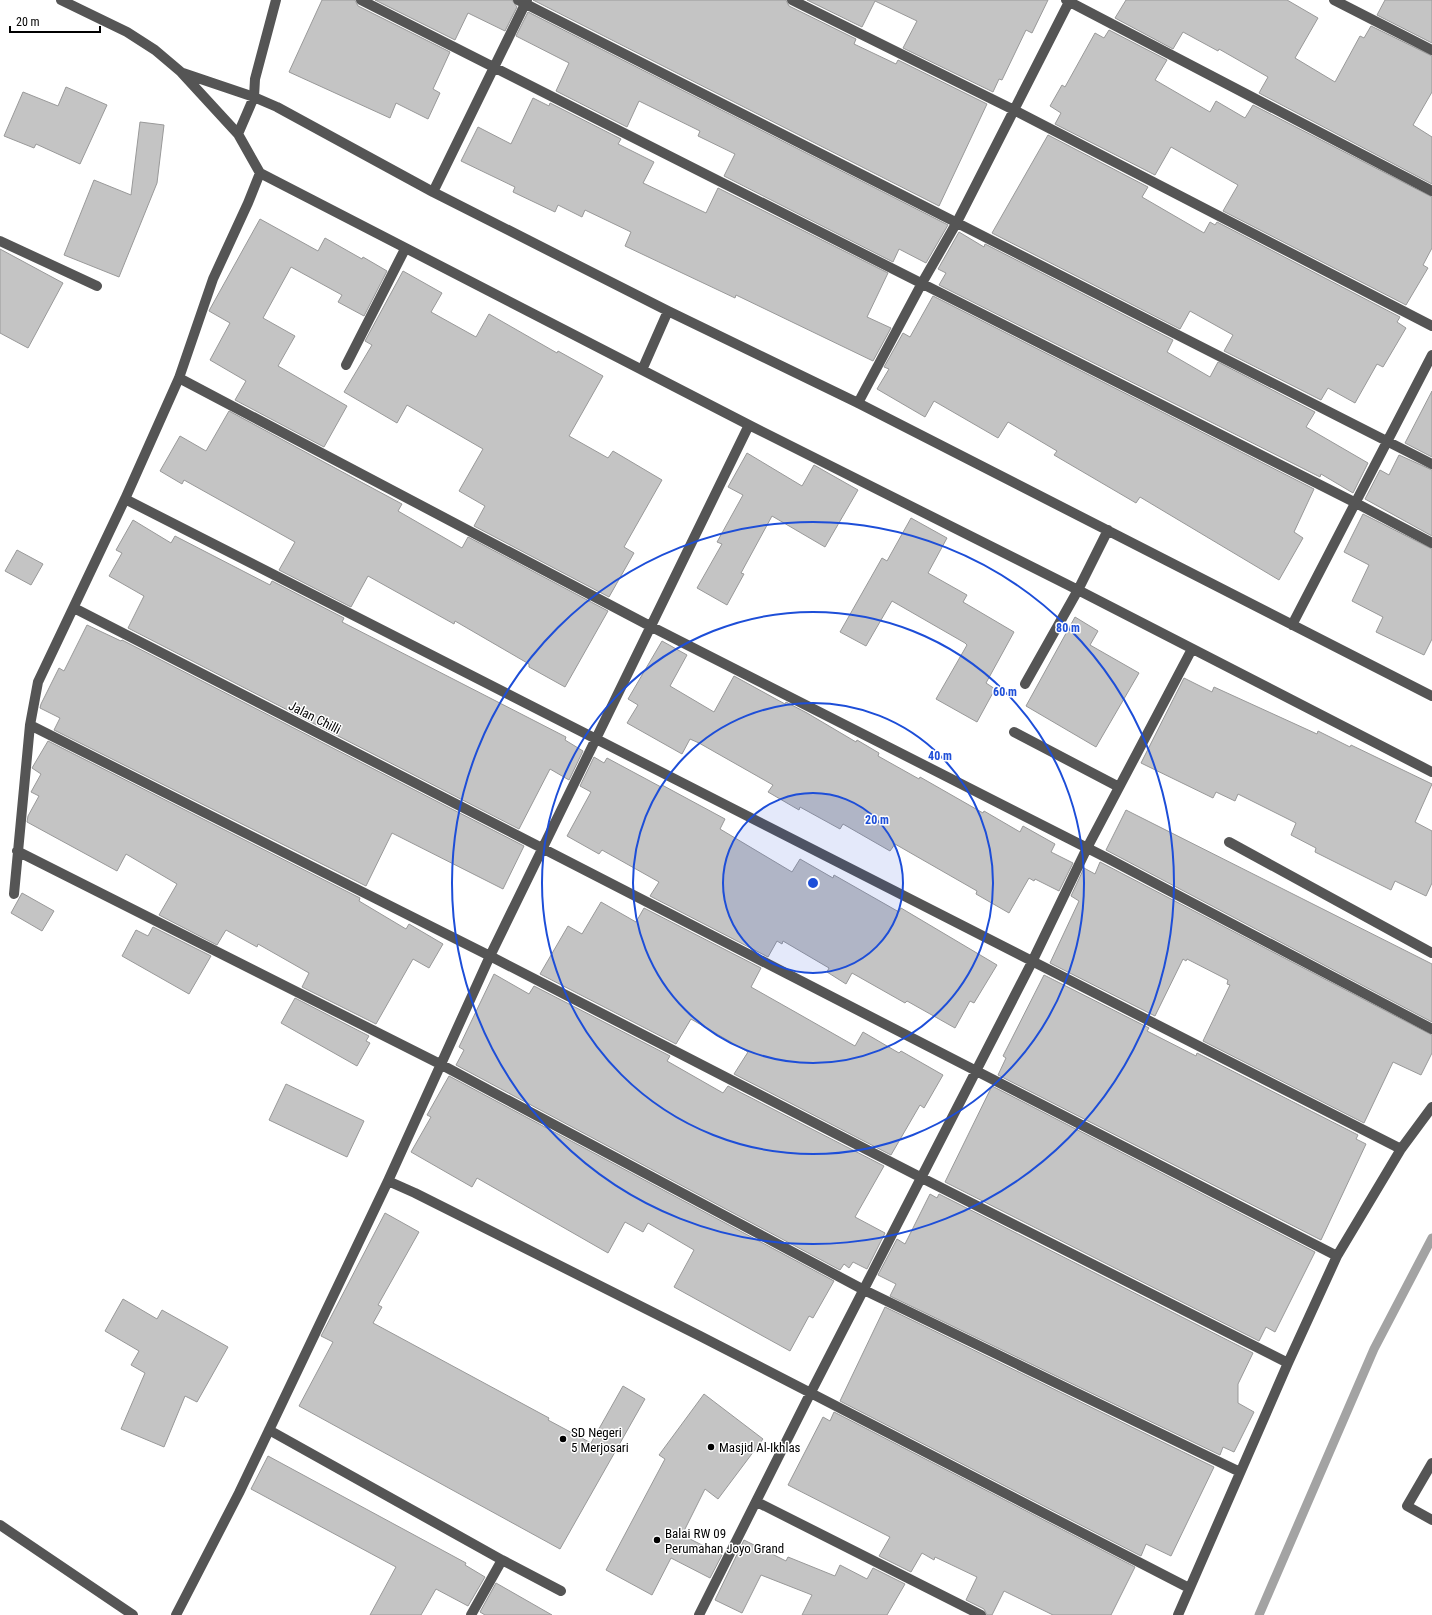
<svg xmlns="http://www.w3.org/2000/svg" width="1432" height="1615" font-family="'Roboto Condensed',sans-serif">
<style>
.lines{fill:none;stroke-linecap:round;stroke-linejoin:round}
.stream{stroke:#a3a3a3;stroke-width:9}
.building{fill:#c4c4c4;stroke:#999}
.minor{stroke:#555;stroke-width:10}
.ring{fill:none;stroke:#1d4ed8;stroke-width:2}
.poi-dot{fill:#000;stroke:#fff;stroke-width:1.5}
.labels{text-anchor:middle;stroke-width:3;stroke-linejoin:round;paint-order:stroke}
.street-label{font-size:13px;fill:#000;stroke:#fff}
.poi-label{font-size:13px;fill:#000;stroke:#fff;text-anchor:start}
.centre{fill:#1d4ed8;stroke:#fff;stroke-width:2}
.ring-label{font-size:12px;text-anchor:middle;font-weight:bold;fill:#1d4ed8;stroke:#fff;stroke-width:3;stroke-linejoin:round;paint-order:stroke}
</style>
<rect width="100%" height="100%" fill="#fff"/>
<g class="lines">
<path class="stream" d="M1259,1615L1374,1349L1432,1238"/>
</g>
<path class="building" d="M322,0H355L358,6L450,52L433,89L440,93L428,119L396,103L390,118L289,72Z
M375,0H512L517,7L505,31L468,13L455,40Z
M533,0H786L789,6L856,39L854,44L896,64L898,60L987,104L939,206Z
M807,0H1048L1032,33L1026,30L1002,80L999,79L993,92L903,48L917,21L875,1L862,27Z
M1126,0H1287L1318,18L1295,58L1335,82L1360,36L1364,38L1371,26L1432,56V92L1413,125L1432,137V184L1259,93L1268,77L1219,49L1218,51L1183,32L1173,49L1115,18Z
M1385,0H1432V43L1377,15Z
M528,12L948,225L926,263L899,249L893,262L724,176L735,154L698,136L700,131L639,101L627,127L556,91L569,63L516,36Z
M1109,30L1167,60L1155,80L1210,112L1216,101L1245,118L1253,105L1432,197V248L1423,265L1428,268L1406,305L1223,211L1238,185L1171,147L1155,175L1055,124L1061,113L1050,106L1062,85L1065,87L1095,33L1104,38Z
M66,87L107,105L80,164L36,144L34,148L4,136L23,92L58,106Z
M533,98L549,106L550,103L621,139L618,144L654,162L643,183L706,213L718,188L888,273L867,317L891,328L873,361L736,295L735,298L625,246L631,232L585,210L582,217L558,205L555,212L513,192L515,187L461,161L478,127L511,144Z
M140,122L164,125L157,183L119,277L64,255L94,180L131,195Z
M1048,135L1148,187L1142,197L1204,233L1210,222L1215,225L1217,222L1400,317L1397,322L1406,328L1383,367L1377,364L1355,403L1328,388L1321,400L1224,351L1233,335L1190,311L1180,329L992,233Z
M260,219L318,251L325,238L362,259L363,257L387,271L364,316L338,302L342,295L291,267L263,318L295,336L278,366L347,406L324,447L235,400L246,381L210,360L230,323L209,311L210,309Z
M959,232L984,247L985,244L1173,340L1167,352L1210,377L1218,362L1315,412L1306,427L1368,463L1353,493L1321,474L1320,477L939,285L946,273L938,269Z
M0,249L63,283L28,348L0,333Z
M403,271L442,293L431,312L476,337L489,314L557,353L558,351L603,376L569,436L608,458L613,451L662,480L624,547L634,553L609,597L474,526L485,506L459,491L483,449L407,405L397,423L344,392L372,345L365,341Z
M933,296L1314,489L1294,532L1303,538L1279,580L1140,497L1136,503L1054,455L1057,451L1008,422L998,438L934,401L925,417L877,389L889,369L884,367L903,333L910,337Z
M1432,391V457L1405,443Z
M229,411L402,504L398,511L462,548L468,537L608,611L565,687L529,667V664L455,621L454,624L368,576L351,607L279,570L295,542L184,480L182,484L160,471L180,436L206,451Z
M747,453L802,486L814,465L858,490L825,547L772,516L741,573L744,574L727,605L697,588L722,544L717,542L743,495L728,487Z
M1399,455L1432,470V536L1365,499L1380,470L1389,475Z
M1363,514L1432,549V639L1424,655L1376,632L1383,617L1352,601L1369,565L1344,552Z
M911,518L947,538L928,573L967,595L963,602L1014,632L986,683L995,689L977,722L936,699L967,645L965,643L892,601L866,646L840,632L882,558L887,561Z
M133,520L171,543L175,536L270,585L272,581L344,618L342,622L566,737L565,740L583,751L569,780L550,769L519,829L128,628L144,596L109,576L122,553L116,550Z
M17,550L43,564L31,585L5,571Z
M1075,617L1098,631L1090,645L1139,673L1096,747L1026,706Z
M87,625L121,641L122,640L524,846L503,889L392,833L366,886L54,730L60,718L40,708L41,704L59,668L64,671Z
M662,641L687,655L670,686L714,712L734,676L785,704L786,702L807,713L856,742L857,740L879,753L878,756L919,779L920,777L983,813L984,811L1020,832L1023,826L1055,844L1051,852L1073,863L1059,891L1035,879L1034,881L1029,878L1009,913L976,894L977,891L895,844L890,851L843,824L840,829L800,807L799,810L768,792L773,785L699,743L690,739L682,754L627,723L638,705L628,699Z
M1184,678L1212,692L1214,687L1317,734L1318,731L1350,747L1351,745L1432,784L1415,822L1432,831V883L1426,896L1395,881L1391,890L1315,852L1316,848L1291,835L1296,823L1238,794L1235,801L1216,792L1213,798L1141,763Z
M48,741L360,898L359,901L406,929L409,924L443,944L429,968L413,959L376,1024L302,987L309,973L258,944L257,947L226,930L217,945L159,915L177,884L126,854L117,871L27,822L28,816L39,796L31,792L41,774L32,768Z
M594,757L604,763L607,758L661,787L662,785L725,819L720,829L792,872L800,859L833,878L834,875L899,912L901,908L997,965L974,1003L970,1001L955,1028L907,1001L905,1003L852,973L846,984L827,972L829,968L783,941L782,944L777,941L768,957L650,896L659,882L602,850L599,854L567,836L591,792L580,786Z
M1126,810L1432,964V1022L1106,850Z
M1100,862L1432,1035V1053L1421,1075L1393,1062L1364,1123L1203,1041L1230,985L1227,984L1228,980L1187,959L1186,961L1183,959L1155,1016L1050,963L1079,901L1071,896L1084,868L1095,874Z
M22,893L54,911L42,931L11,913Z
M601,902L636,922L644,908L761,968L751,987L797,1013L855,1046L863,1032L899,1053L901,1051L943,1075L924,1108L920,1105L891,1155L734,1074L748,1052L691,1019L676,1044L540,974L568,926L582,934Z
M153,927L211,956L189,994L122,956L136,930L148,936Z
M494,974L529,994L534,986L670,1056L667,1061L723,1093L728,1086L884,1166L855,1217L885,1233L867,1269L853,1262L849,1268L844,1264L840,1270L456,1065L464,1050L459,1047Z
M1044,975L1149,1028L1147,1031L1196,1056L1197,1053L1358,1135L1356,1139L1366,1144L1321,1240L998,1075L1006,1058L1003,1056Z
M295,998L369,1036L366,1041L370,1043L357,1066L281,1023Z
M449,1076L834,1281L813,1318L809,1316L790,1351L674,1287L694,1250L648,1223L643,1232L625,1222L608,1253L477,1178L472,1187L411,1152L431,1117L427,1115Z
M286,1084L364,1121L347,1157L269,1120Z
M992,1086L1315,1252L1275,1332L1266,1327L1259,1341L945,1182Z
M930,1194L937,1198L939,1194L1253,1353L1238,1384V1403L1254,1412L1234,1452L1223,1447L1220,1455L890,1296L896,1284L878,1275L897,1239L905,1244Z
M385,1213L419,1232L378,1305L382,1307L373,1323L549,1418L548,1420L591,1443L623,1386L645,1399L560,1549L299,1406L333,1342L321,1336Z
M123,1299L157,1319L162,1310L228,1347L197,1402L185,1396L164,1447L121,1429L145,1373L131,1365L139,1351L105,1331Z
M885,1307L1214,1467L1171,1556L1146,1544L1141,1556L840,1401Z
M704,1394L763,1439L718,1499L705,1489L682,1535L722,1555L710,1578L671,1558L652,1595L606,1570L665,1459L659,1455Z
M834,1412L1135,1567L1111,1615H1053L1004,1591L992,1615H987L984,1609L966,1600L977,1577L935,1557L934,1560L922,1553L911,1572L879,1556L890,1537L788,1485L823,1417L830,1421Z
M268,1456L466,1563L465,1565L485,1577L468,1606L436,1589L421,1615H370L396,1567L251,1489Z
M744,1540L786,1561L788,1557L835,1576L840,1565L867,1579L873,1568L905,1584L887,1615H802L812,1595L761,1575L742,1613L715,1600Z
M496,1583L552,1615H485L480,1612Z"/>
<g class="lines">
<path class="minor" d="M61,0L127,32L155,50L181,72L238,134L260,173L749,425L1078,590L1432,772
M361,0L1354,502L1432,543
M518,0L1432,464
M792,0L1014,110L1432,326
M1066,0L1432,191
M1334,0L1432,50
M183,73L254,97L277,107L433,192L668,311L858,403L1432,696
M238,134L254,97L255,79L276,0
M433,192L527,0
M0,241L97,286
M346,365L405,249
M642,370L668,311
M179,378L650,626L1109,859L1432,1029
M858,403L922,283L957,222L1070,0
M125,499L1401,1149
M74,608L1337,1256
M1292,625L1432,355
M1025,684L1078,590L1108,530
M30,725L490,956L920,1177L1288,1363
M1014,732L1119,787
M1229,842L1432,953
M17,851L440,1064L864,1290L1240,1472
M14,894L30,725L38,682L125,499L179,378L213,279L248,203L260,173
M388,1181L415,1193L700,1336L1189,1588
M269,1430L502,1560L561,1591
M1432,1463L1407,1506L1432,1520
M757,1502L981,1615
M0,1525L133,1615
M176,1615L239,1493L388,1181L490,956L749,425
M471,1615L502,1560
M699,1615L810,1394L1032,962L1087,848L1192,649
M1178,1615L1288,1363L1337,1256L1401,1149L1432,1107"/>
</g>
<circle cx="813" cy="883" r="90" fill="#1d4ed8" fill-opacity=".12"/>
<g class="ring">
<circle cx="813" cy="883" r="90"/>
<circle cx="813" cy="883" r="180"/>
<circle cx="813" cy="883" r="271"/>
<circle cx="813" cy="883" r="361"/>
</g>
<g class="poi-dot">
<circle cx="563" cy="1439" r="4"/>
<circle cx="711" cy="1447" r="4"/>
<circle cx="657" cy="1540" r="4"/>
</g>
<g class="labels">
<g class="street-label">
<text transform="translate(315 717) rotate(27)" y="5">Jalan Chilli</text>
</g>
<g class="poi-label">
<text x="571" y="1437">SD Negeri<tspan x="571" dy="15">5 Merjosari</tspan></text>
<text x="719" y="1452">Masjid Al-Ikhlas</text>
<text x="665" y="1538">Balai RW 09<tspan x="665" dy="15">Perumahan Joyo Grand</tspan></text>
</g>
</g>
<circle cx="813" cy="883" r="6" class="centre"/>
<g class="ring-label">
<text x="1068" y="632">80 m</text>
<text x="1005" y="696">60 m</text>
<text x="940" y="760">40 m</text>
<text x="877" y="824">20 m</text>
</g>
<path d="M10 26v6h90v-6" fill="none" stroke="#000000" stroke-width="2"/>
<text x="16" y="26" font-size="12" fill="#000000" stroke="#ffffff" stroke-width="3" paint-order="stroke">20 m</text>
</svg>
